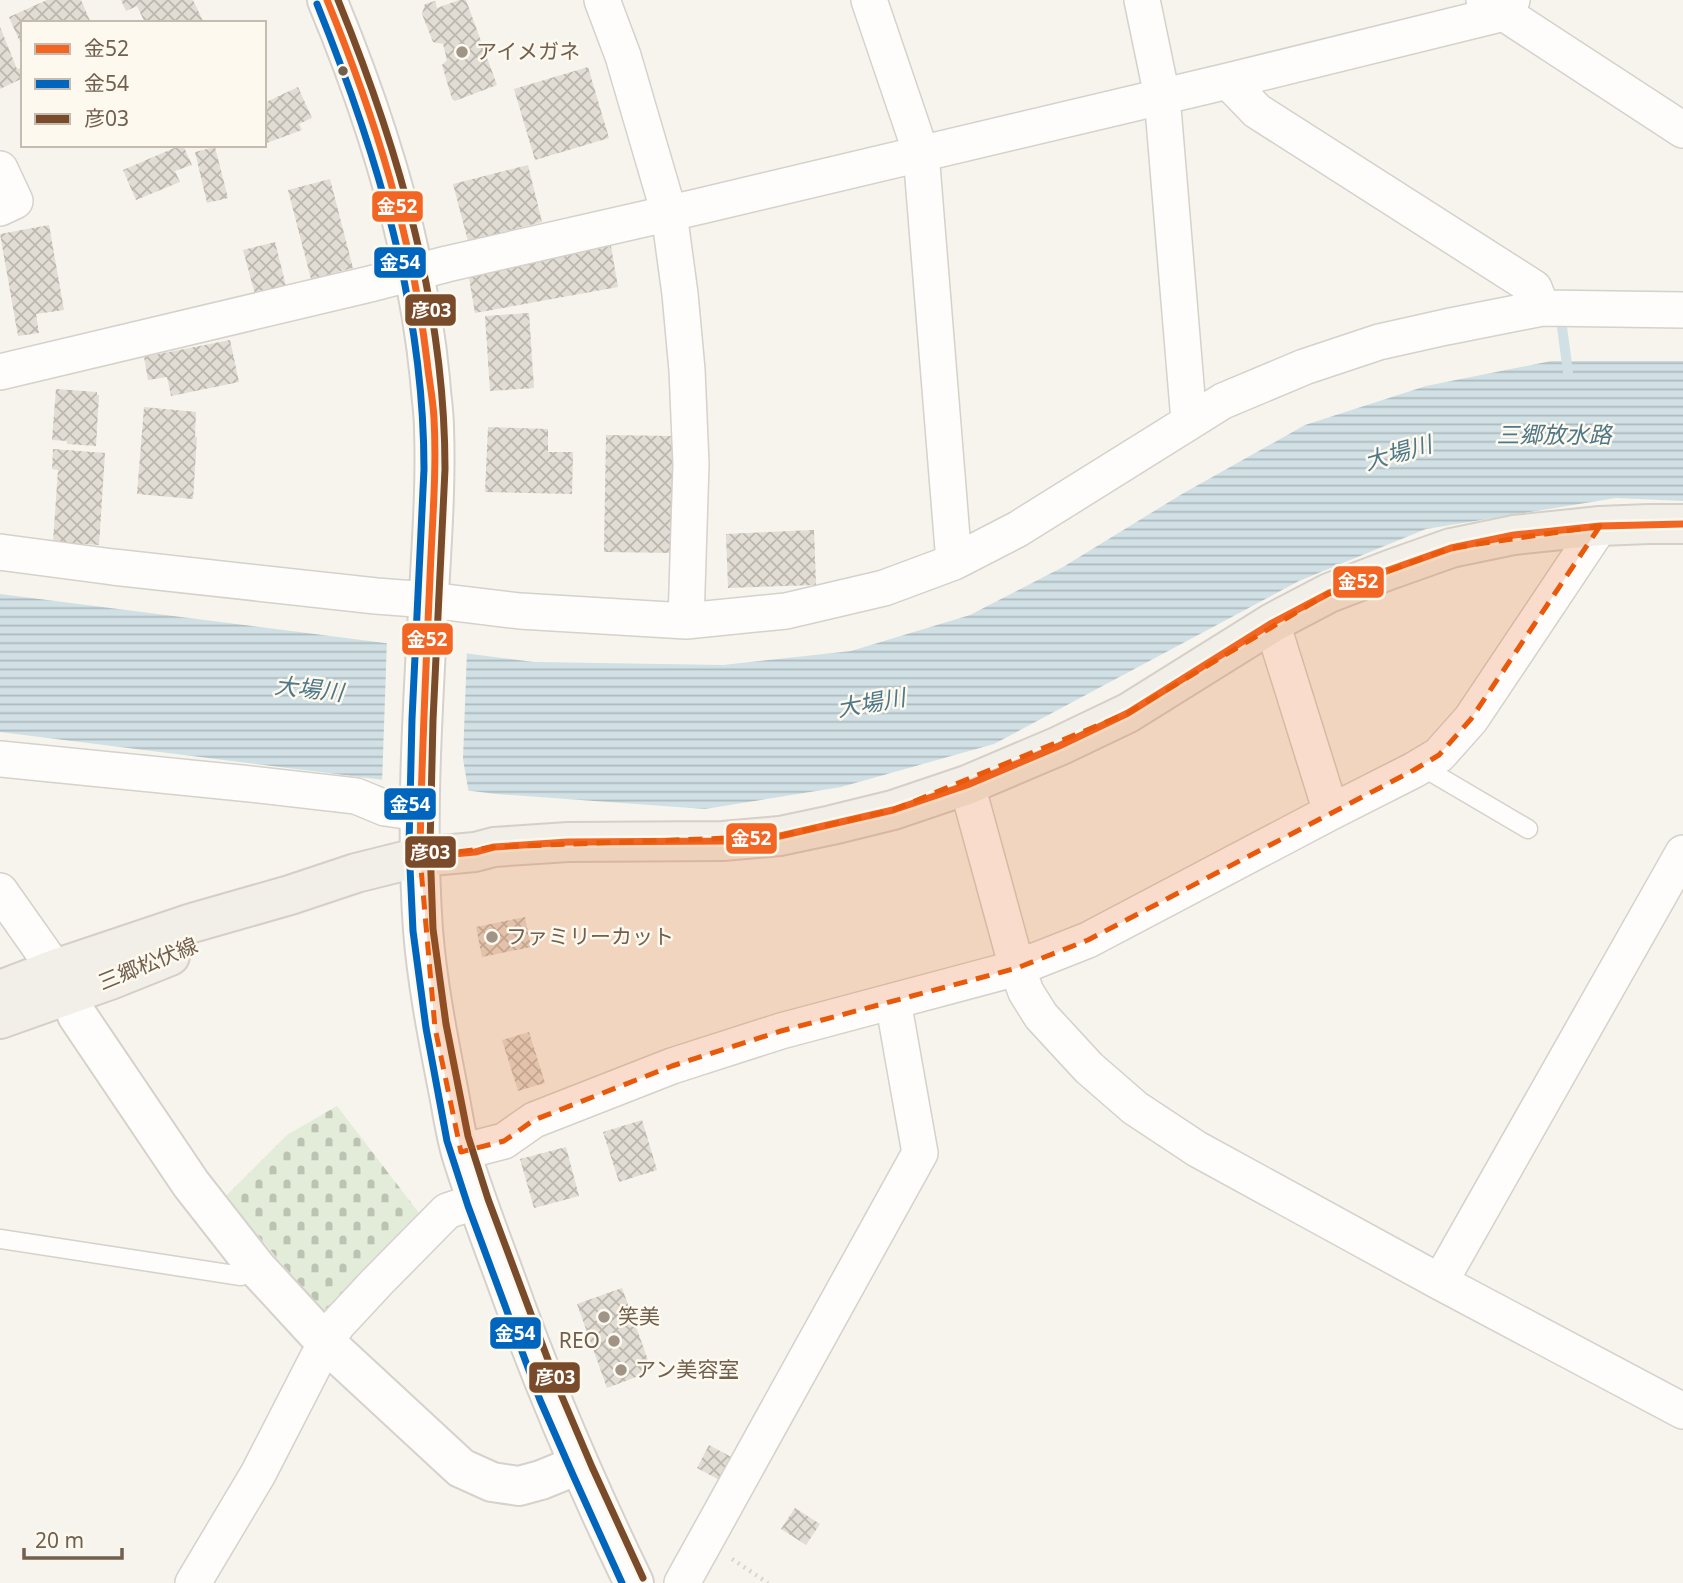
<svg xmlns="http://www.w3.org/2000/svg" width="1683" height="1583" font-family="'Noto Sans','Noto Sans JP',sans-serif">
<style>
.cemetery{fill:url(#cemetery-stones)}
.water{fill:url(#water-rules)}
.pier{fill:#f6f4ed}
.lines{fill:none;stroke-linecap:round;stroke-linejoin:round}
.stream{stroke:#d0e0e5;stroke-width:10}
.building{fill:url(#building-cross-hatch)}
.lane-casing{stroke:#d5d1cb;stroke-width:21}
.street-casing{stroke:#d5d1cb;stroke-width:38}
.secondary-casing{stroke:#d6d1cb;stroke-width:42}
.primary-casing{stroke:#d5cfc8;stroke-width:42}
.path{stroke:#d9d4cf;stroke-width:4.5;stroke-dasharray:2 5;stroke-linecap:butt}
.lane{stroke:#fefdfc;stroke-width:18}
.street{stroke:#fefdfc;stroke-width:35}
.secondary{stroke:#fefdfc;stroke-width:38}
.primary{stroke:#f1efe7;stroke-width:38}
.bus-1-casing{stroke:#fdf9ef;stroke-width:12}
.bus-2-casing{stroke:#fdf9ef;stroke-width:12}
.bus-3-casing{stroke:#fdf9ef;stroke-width:12}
.bus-1{stroke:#f26522;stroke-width:7}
.bus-2{stroke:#0065bd;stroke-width:7}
.bus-3{stroke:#7a4b2a;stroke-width:7}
.marked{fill:#e8590c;fill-opacity:0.2;stroke:#e8590c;stroke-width:5;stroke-dasharray:14 9;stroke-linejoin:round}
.poi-dot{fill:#a09486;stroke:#fdf9ef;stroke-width:2.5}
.bus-dot{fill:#72604f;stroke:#fdf9ef;stroke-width:2.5}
.labels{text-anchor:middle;stroke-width:5;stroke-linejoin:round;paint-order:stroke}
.poi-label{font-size:21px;fill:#72604f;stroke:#fdf9ef;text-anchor:start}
.street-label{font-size:21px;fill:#72604f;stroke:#fdf9ef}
.water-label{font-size:23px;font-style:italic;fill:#4f7889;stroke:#fdf9ef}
.line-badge{stroke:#fdf9ef;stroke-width:2.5}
.badge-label{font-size:19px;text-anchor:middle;font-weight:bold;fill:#fff}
</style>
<defs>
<pattern id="cemetery-stones" width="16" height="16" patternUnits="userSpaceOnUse" patternTransform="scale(1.75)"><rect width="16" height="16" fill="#e2ecd9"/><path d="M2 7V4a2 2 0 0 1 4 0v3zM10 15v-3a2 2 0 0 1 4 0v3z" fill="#bcc3b2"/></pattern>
<pattern id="water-rules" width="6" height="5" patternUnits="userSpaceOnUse" patternTransform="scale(1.75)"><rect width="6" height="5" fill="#d0e0e5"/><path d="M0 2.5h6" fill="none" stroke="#adb9bc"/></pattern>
<pattern id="building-cross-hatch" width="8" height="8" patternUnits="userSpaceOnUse" patternTransform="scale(1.75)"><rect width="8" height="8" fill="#e2ddd4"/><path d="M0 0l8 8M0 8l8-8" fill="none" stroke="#bcb7ae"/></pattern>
</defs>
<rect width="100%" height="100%" fill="#f6f4ed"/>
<path class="cemetery" d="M337,1106L419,1213L323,1312L225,1197L287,1135Z"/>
<path class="water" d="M1551,361H1683V501L1616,498L1426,529L1299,581L994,744L841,787L705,809L496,794L0,732V594L534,662L723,665L851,651L970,615L1063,567L1182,494L1305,425L1426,386Z"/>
<path class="pier" d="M387,640L467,650L463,759L469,794L382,784Z"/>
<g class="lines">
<path class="stream" d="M1562,327L1568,372"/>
</g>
<path class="building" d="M47,0H81L91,23H23V49L9,17Z
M121,0H193L204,23H145L137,6L126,11Z
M459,0H466L497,85L455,101L452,99L442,65L447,60L443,44L433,42L422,14L425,4L435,1L437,8Z
M0,27L17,69L21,68L23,73V78L0,89Z
M588,67L609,138L535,160L514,89Z
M298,87L312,118L299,124L302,130L264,144V103Z
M181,145H183L192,165L175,171L180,182L136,200L123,170Z
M215,147L228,198L207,203L195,152Z
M528,165L542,222L468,241L453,184Z
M330,179L353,268L311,279L288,190Z
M49,225L64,310L36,314L39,333L18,336L0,234Z
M275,242L286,286L255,294L243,250Z
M611,246L618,287L475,313L468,272Z
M529,313L534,388L490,391L485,316Z
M230,340L239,382L171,396L167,377L148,380L144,357Z
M56,389L97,392V395H99L96,446L67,444V441L52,440Z
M144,407L196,412L195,437H197L193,499L137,494Z
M488,427L548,429V452H573L572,494L485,492Z
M606,435L673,436L672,553L604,552Z
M53,449L105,453L99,545L53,542L58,470L52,469Z
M814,530L816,585L728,588L726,534Z
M525,917L531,947L482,957L476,927Z
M529,1032L545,1083L518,1091L502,1040Z
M642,1120L657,1170L619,1182L603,1132Z
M566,1147L579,1196L534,1208L520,1159Z
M622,1288L652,1371L607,1388L577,1304Z
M709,1445L735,1459L723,1482L697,1468Z
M795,1508L820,1524L806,1545L781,1529Z"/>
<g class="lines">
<defs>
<path id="lane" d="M1424,764L1431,772L1528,829
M0,1239L241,1276L256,1267"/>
<path id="street" d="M602,0L623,56L669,213L680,294L687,370L691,464L686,621
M869,0L921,153L954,562
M1142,0L1162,96L1189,421
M1484,0L1683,130
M1228,81L1257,111L1534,288L1542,308
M0,169L15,201L0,208
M0,372L370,284L447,264L701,206L1228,81L1504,13L1512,0
M0,552L113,567L376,596L429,600L520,611L686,621L786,611L884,588L954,562L1018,529L1223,401L1304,367L1379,342L1446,327L1542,308L1683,310
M1272,623L1331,812
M0,759L241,783L356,796L385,808L420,813
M967,785L1017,968L1026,992L1041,1016L1089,1068L1135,1108L1197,1149L1440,1282L1683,1411
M0,891L55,969
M461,1152L504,1141L534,1120L672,1066L781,1031L1017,968L1088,940L1331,812L1414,770L1439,755L1471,719L1600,526
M1440,1282L1683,853
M193,1583L258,1474L317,1359L337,1325L377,1282L447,1211L477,1201
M682,1583L920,1153L893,1001"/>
<path id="secondary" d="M327,0C378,122 417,248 430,379C431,396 434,412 434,428C436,483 432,538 429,593C423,705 415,818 423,930C427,981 437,1033 447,1084C452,1108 455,1133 462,1156C475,1198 491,1239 506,1280C543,1384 586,1484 634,1583
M70,995L77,1015L191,1184L256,1267L326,1343L461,1468L492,1482L519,1486L541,1480L578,1465"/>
<path id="primary" d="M0,990L55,969L192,923L290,895L356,873L420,857L475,852L494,847L568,842L723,841L780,836L832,825L893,810L967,785L1059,746L1128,713L1272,623L1329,593L1389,570L1451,548L1514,535L1600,526L1649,524H1683
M0,1019L110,980L170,956"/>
</defs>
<use href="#lane" class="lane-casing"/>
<use href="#street" class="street-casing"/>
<use href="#secondary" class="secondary-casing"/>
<use href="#primary" class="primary-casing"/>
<path class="path" d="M732,1559L768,1583"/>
<use href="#lane" class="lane"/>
<use href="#street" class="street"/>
<use href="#secondary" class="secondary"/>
<use href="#primary" class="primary"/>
<defs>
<path id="bus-1" d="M327,0C375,117 412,235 427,361C429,380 433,399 434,418C437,471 432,524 430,577C426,670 421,764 420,857
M420,857L475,852L494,847L568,842L723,841L780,836L893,810L967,785L1059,746L1128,713L1272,623L1329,593L1389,570L1451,548L1514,535L1600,526L1683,524"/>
<path id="bus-2" d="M317,4C377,153 424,307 424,469L412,719L409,846L413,931L426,1028L447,1141L468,1206L540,1400L573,1475L622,1583"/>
<path id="bus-3" d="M338,0C399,150 445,307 445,469L433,720L430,846L433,929L446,1024L468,1136L488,1199L560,1392L592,1467L643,1578"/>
</defs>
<use href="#bus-1" class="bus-1-casing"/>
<use href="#bus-2" class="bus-2-casing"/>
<use href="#bus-3" class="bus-3-casing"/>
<use href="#bus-1" class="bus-1"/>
<use href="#bus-2" class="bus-2"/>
<use href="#bus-3" class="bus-3"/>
</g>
<path class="marked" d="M1600,526L1471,719L1439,755L1414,770L1088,940L1017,968L781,1031L672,1066L534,1120L504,1141L461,1152L435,1028L420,857L494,847L780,836L893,810L1128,713L1329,593L1451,548Z"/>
<g class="poi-dot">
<circle cx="462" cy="52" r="7"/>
<circle cx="492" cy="937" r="7"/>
<circle cx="604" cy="1317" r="7"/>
<circle cx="614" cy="1341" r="7"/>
<circle cx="621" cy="1370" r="7"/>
</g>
<circle class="bus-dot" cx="343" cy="71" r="6"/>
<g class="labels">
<g class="poi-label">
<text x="476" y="59">アイメガネ</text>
<text x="506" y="944">ファミリーカット</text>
<text x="618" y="1324">笑美</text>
<text x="600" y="1348" text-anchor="end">REO</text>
<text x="635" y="1377">アン美容室</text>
</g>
<g class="street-label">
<text transform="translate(148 964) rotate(-22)" y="7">三郷松伏線</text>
</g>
<g class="water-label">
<text x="1554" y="443">三郷放水路</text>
<text transform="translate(1398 453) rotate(-16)" y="8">大場川</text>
<text transform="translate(309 689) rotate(6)" y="8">大場川</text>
<text transform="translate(871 703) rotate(-10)" y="8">大場川</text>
</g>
</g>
<g class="line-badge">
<rect x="371" y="190" width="53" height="33" rx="7" fill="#f26522"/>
<rect x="373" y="246" width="54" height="33" rx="7" fill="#0065bd"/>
<rect x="404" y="293" width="53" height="34" rx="7" fill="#7a4b2a"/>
<rect x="1332" y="565" width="53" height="34" rx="7" fill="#f26522"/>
<rect x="401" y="622" width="53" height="34" rx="7" fill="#f26522"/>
<rect x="383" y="787" width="54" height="34" rx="7" fill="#0065bd"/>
<rect x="725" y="822" width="53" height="33" rx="7" fill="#f26522"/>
<rect x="404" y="835" width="53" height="34" rx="7" fill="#7a4b2a"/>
<rect x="489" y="1316" width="53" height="34" rx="7" fill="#0065bd"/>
<rect x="528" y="1361" width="53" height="33" rx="7" fill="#7a4b2a"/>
</g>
<g class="badge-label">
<text x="397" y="213">金52</text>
<text x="400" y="269">金54</text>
<text x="431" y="317">彦03</text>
<text x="1358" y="588">金52</text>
<text x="427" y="646">金52</text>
<text x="410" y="811">金54</text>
<text x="751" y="845">金52</text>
<text x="430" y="859">彦03</text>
<text x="515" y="1340">金54</text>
<text x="555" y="1384">彦03</text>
</g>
<rect x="21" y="21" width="245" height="126" fill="#fdf9ef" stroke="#c5bcaf" stroke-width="2"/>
<rect x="35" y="44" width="35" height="10" fill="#f26522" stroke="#c5bcaf" stroke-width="2"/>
<text x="84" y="56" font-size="21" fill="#72604f">金52</text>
<rect x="35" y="79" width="35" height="10" fill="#0065bd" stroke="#c5bcaf" stroke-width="2"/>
<text x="84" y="91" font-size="21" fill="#72604f">金54</text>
<rect x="35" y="114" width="35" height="10" fill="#7a4b2a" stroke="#c5bcaf" stroke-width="2"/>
<text x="84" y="126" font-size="21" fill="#72604f">彦03</text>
<path d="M24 1548v10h98v-10" fill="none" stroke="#72604f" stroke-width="3.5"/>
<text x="35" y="1548" font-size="21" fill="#72604f" stroke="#fdf9ef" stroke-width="5" paint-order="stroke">20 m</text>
</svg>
